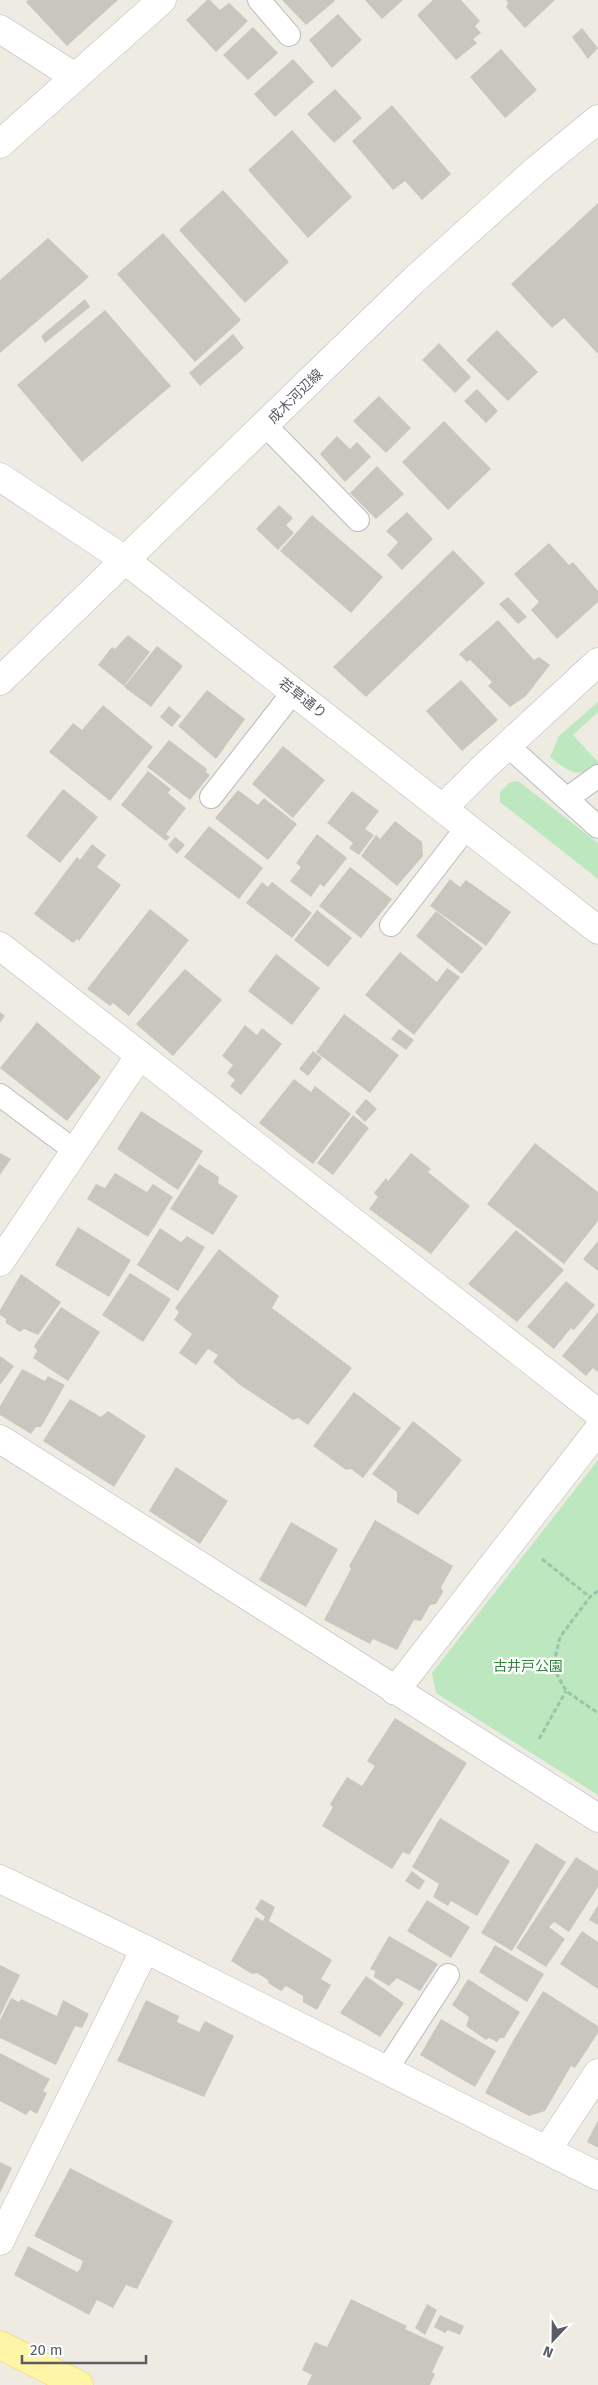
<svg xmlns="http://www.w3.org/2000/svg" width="598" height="2385" font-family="'Fira Sans','Noto Sans JP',sans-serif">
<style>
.green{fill:#bde7bf}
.building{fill:#c9c6bf}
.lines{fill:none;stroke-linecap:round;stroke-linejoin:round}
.service-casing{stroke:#b7babf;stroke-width:24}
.minor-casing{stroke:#b7babf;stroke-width:29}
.tertiary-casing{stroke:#b7babf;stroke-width:29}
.secondary-casing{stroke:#b8bbc1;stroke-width:29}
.primary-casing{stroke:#f7d152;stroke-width:29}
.path{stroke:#96c8a7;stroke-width:3;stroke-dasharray:5 2.5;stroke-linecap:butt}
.service{stroke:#fff;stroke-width:22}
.minor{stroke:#fff;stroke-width:28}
.tertiary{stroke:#fff;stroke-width:28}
.secondary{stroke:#fff;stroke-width:28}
.primary{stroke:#fff5a6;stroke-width:28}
.labels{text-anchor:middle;stroke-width:4.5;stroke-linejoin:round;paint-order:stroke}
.street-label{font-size:14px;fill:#5a5e64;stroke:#fff}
.park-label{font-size:14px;fill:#318439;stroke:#fff}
</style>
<rect width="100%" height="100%" fill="#eeece2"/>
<path class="green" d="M598,702V712L573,735L598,762V765C577,779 569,772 550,757L559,736Z
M518,781L598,843V879L500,802V792L509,783Z
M598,1460V1795L436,1693L432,1673Z"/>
<path class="building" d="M28,0H118L67,46L26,2Z
M207,0H210L220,10L229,3L248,21L216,52L186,20Z
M282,0H333L335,1L306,25Z
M365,0H403L382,19Z
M433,0H461L480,21L475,26L481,33L473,39L477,43L456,60L417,15Z
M506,0H555L525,28L506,7L508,3Z
M338,14L362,40L332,68L309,40Z
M253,27L278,53L248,80L223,55Z
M582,28L598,48L588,59L572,37Z
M501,49L537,90L505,118L470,77Z
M293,59L314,82L275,117L254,94Z
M335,89L362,118L334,143L307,114Z
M392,105L451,174L422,200L405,181L393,190L352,141Z
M292,130L352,197L308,238L248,170Z
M223,190L289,262L245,303L179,230Z
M598,203V354L564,318L552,328L511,284Z
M163,233L241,320L195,362L117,274Z
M48,238L89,277L0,353V280Z
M85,299L90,307L45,343L41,336Z
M105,310L171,386L82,462L17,385Z
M497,330L538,372L508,401L466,360Z
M233,334L244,348L200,386L189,373Z
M439,343L471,377L455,393L422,360Z
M477,389L498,411L486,423L464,401Z
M379,396L411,428L386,453L353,421Z
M444,421L491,469L448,510L402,462Z
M337,436L350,449L357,442L371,457L345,482L320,454Z
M377,466L404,494L376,519L350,493Z
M279,505L293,518L286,525L294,533L278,550L256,529Z
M407,512L433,539L402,570L387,555L398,542L386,531Z
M312,515L383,577L351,613L280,551Z
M549,543L569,565L573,562L598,591V602L557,639L531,610L539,602L514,574Z
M453,550L485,583L366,697L333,667Z
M508,597L527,617L518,624L499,604Z
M498,620L534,660L539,657L550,665L526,696L510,707L488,686L492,682L470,660L467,662L459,654Z
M128,635L150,652L124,686L98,665L112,647L115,649Z
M157,646L183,666L151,707L124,687Z
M461,680L498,720L462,751L426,711Z
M207,690L245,719L216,759L178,726Z
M103,705L153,747L110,801L49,752L73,723L82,730Z
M169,706L181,716L172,727L160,717Z
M169,740L207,769L206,772L210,775L190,800L147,767Z
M283,746L325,780L293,818L252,784Z
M148,771L171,789L168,793L186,808L166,834L170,837L166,841L121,805Z
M63,789L98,817L60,863L26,836Z
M238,790L258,805L264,798L297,824L268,860L215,818Z
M352,791L379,811L365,829L374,835L359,855L349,848L353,843L327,823Z
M395,821L422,842L423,856L397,886L361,856L376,835L380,839Z
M209,826L263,868L239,899L184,857Z
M317,834L347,858L324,887L320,884L311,897L290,881L301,867L296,863Z
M175,837L185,845L177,854L168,845Z
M92,844L106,855L97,867L121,885L79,941L77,939L73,943L34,914L77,857L80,860Z
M350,867L392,899L361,938L319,906Z
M450,879L460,887L466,880L511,912L486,946L430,906Z
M262,882L268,887L272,882L312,913L292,938L246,903Z
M150,909L189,940L129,1016L113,1003L110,1006L87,989Z
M317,910L352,938L328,967L294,940Z
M436,911L483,948L462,974L416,936Z
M400,952L437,982L447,968L460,977L414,1035L365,995Z
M276,954L320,988L292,1025L248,991Z
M185,969L222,1000L173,1056L136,1024Z
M0,1012L5,1016L0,1023Z
M344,1014L399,1055L370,1093L316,1052Z
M37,1022L101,1077L67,1121L0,1068Z
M245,1025L257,1035L262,1028L282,1044L241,1095L230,1086L235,1080L227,1073L233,1065L222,1056Z
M399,1029L414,1040L406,1050L391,1039Z
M313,1051L322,1058L308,1076L299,1069Z
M294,1079L311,1092L315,1086L351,1114L313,1164L259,1123Z
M366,1099L377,1109L365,1122L355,1112Z
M141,1111L203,1151L178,1190L117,1149Z
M353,1115L369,1128L333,1175L317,1163Z
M535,1143L598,1192V1221L564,1264L487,1204Z
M0,1153L11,1159L0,1175Z
M411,1153L431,1169L428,1172L470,1206L431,1254L369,1209L378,1197L374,1193L386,1178L388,1181Z
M199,1164L219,1177L218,1183L238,1196L213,1235L170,1209Z
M115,1173L147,1192L153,1184L173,1197L148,1237L87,1199L96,1184L105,1188Z
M78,1227L131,1260L109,1297L55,1265Z
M160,1228L181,1242L187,1236L205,1247L178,1291L137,1265Z
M516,1230L564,1270L517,1322L468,1284Z
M598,1241V1271L583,1259Z
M219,1249L279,1296L272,1308L352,1368L308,1425L298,1418L293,1420L240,1385L213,1362L218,1355L208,1349L196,1365L179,1353L192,1334L174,1320L179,1312L175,1308Z
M130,1273L171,1299L143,1342L102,1315Z
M21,1274L61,1302L38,1335L24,1329L20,1332L6,1323V1319L0,1315V1310Z
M566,1281L595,1305L574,1330L571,1328L554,1349L527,1327Z
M61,1307L100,1332L68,1381L33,1358L37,1351L34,1346Z
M598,1312V1372L593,1368L586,1376L562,1356Z
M0,1356L14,1366L0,1385Z
M22,1369L45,1381L48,1376L65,1385L41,1427H36L31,1434L0,1415V1406Z
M354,1392L401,1428L363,1478L351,1469L346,1470L313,1446Z
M70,1399L101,1417L108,1411L146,1436L114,1487L43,1441Z
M413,1421L462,1460L418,1515L397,1502V1492L372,1474Z
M176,1467L228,1501L200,1544L149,1511Z
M375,1520L453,1566L441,1587L443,1592L436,1604L430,1605L421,1621L414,1620L397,1650L373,1639L370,1644L324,1620L351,1569L349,1566Z
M291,1522L338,1549L306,1607L259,1580Z
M395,1718L467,1763L409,1855L403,1852L392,1869L322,1826L333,1807L330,1804L347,1777L362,1786L375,1766L367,1761Z
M440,1818L510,1861L477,1916L451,1901L448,1906L433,1897L439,1884L412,1867Z
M536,1843L566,1862L512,1951L481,1933Z
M576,1857L598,1871V1887L569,1932L554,1922L549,1927L565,1939L546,1967L516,1948Z
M412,1871L425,1881L419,1890L405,1881Z
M261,1899L275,1907L269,1921L332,1960L321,1979L331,1985L317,2010L303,2002V1996L286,1986L281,1991L268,1983V1980L257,1973L252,1974L231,1961L256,1917L263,1921L265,1917L255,1909Z
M427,1900L470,1927L451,1958L407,1931Z
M598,1905V1925L589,1920Z
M582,1931L598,1942V1989L560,1964Z
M389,1936L438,1964L420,1991L397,1978L389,1986L374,1977L375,1971L370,1969Z
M495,1945L544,1974L527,2002L479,1972Z
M0,1965L20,1975L0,2016Z
M366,1976L404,2003L380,2037L340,2013Z
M468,1979L520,2012L504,2038H500L497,2042L489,2038L486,2040L466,2026L469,2017L452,2005Z
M543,1991L598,2026V2033L575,2068L571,2066L545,2111L529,2116L485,2093L514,2039Z
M11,1998L19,2002L21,1999L57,2016L63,2000L89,2014L82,2028L75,2026L56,2065L0,2038V2020Z
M146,2000L179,2016L177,2022L199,2032L205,2021L234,2036L204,2097L117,2061Z
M441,2019L496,2051L475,2087L420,2055Z
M0,2053L50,2079L43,2091L47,2093L37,2114L30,2110L26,2115L0,2101Z
M598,2120V2148L587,2142Z
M0,2162L12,2168L0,2193Z
M70,2168L173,2221L137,2289L126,2285L113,2308L97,2300L89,2315L14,2275L28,2246L77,2272L80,2269L83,2261L34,2236Z
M351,2299L407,2326L405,2329L444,2347L432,2372L435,2374L430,2385H307L312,2375L302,2370L315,2342L327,2347Z
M427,2304L437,2310L425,2335L415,2328Z
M440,2315L464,2326L460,2335L448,2330L445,2333L434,2327Z"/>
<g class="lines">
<defs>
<path id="service" d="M259,0L289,35
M265,425L358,520
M507,745L598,827
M211,797L294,691
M568,798L598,776
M391,925L467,827
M0,1095L75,1151
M387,2069L448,1975"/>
<path id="minor" d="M0,29L75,77
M0,144L162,0
M443,808L483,768L598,662
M0,946L598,1413
M0,1262L140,1055
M0,1439L598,1818
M395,1691L598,1430
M0,1879L145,1949L598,2176
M547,2150L598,2073
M0,2241L145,1949"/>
<path id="tertiary" d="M0,477L125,560L598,930"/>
<path id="secondary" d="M0,681L414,280L536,170L598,119"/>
<path id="primary" d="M0,2345L79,2385"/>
</defs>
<use href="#service" class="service-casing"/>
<use href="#minor" class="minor-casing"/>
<use href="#tertiary" class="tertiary-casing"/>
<use href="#secondary" class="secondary-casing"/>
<use href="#primary" class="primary-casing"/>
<path class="path" d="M542,1559L590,1597
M598,1591L590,1597L560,1637L553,1667L566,1691L598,1713
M539,1739L566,1691"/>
<use href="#service" class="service"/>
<use href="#minor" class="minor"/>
<use href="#tertiary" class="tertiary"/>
<use href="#secondary" class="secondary"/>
<use href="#primary" class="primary"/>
</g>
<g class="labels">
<g class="street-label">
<text transform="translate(295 396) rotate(-45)" y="5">成木河辺線</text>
<text transform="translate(303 698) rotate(38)" y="5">若草通り</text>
</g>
<g class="park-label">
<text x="528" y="1671">古井戸公園</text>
</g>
</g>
<g transform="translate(553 2340) rotate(202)" stroke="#ffffff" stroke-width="4" paint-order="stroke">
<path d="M0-4L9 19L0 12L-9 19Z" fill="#5a5e64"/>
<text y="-8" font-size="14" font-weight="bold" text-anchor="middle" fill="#5a5e64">N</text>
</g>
<path d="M22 2355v8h124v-8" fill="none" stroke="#5a5e64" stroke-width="2.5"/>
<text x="30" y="2355" font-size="15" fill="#5a5e64" stroke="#ffffff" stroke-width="4" paint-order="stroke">20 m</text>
</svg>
